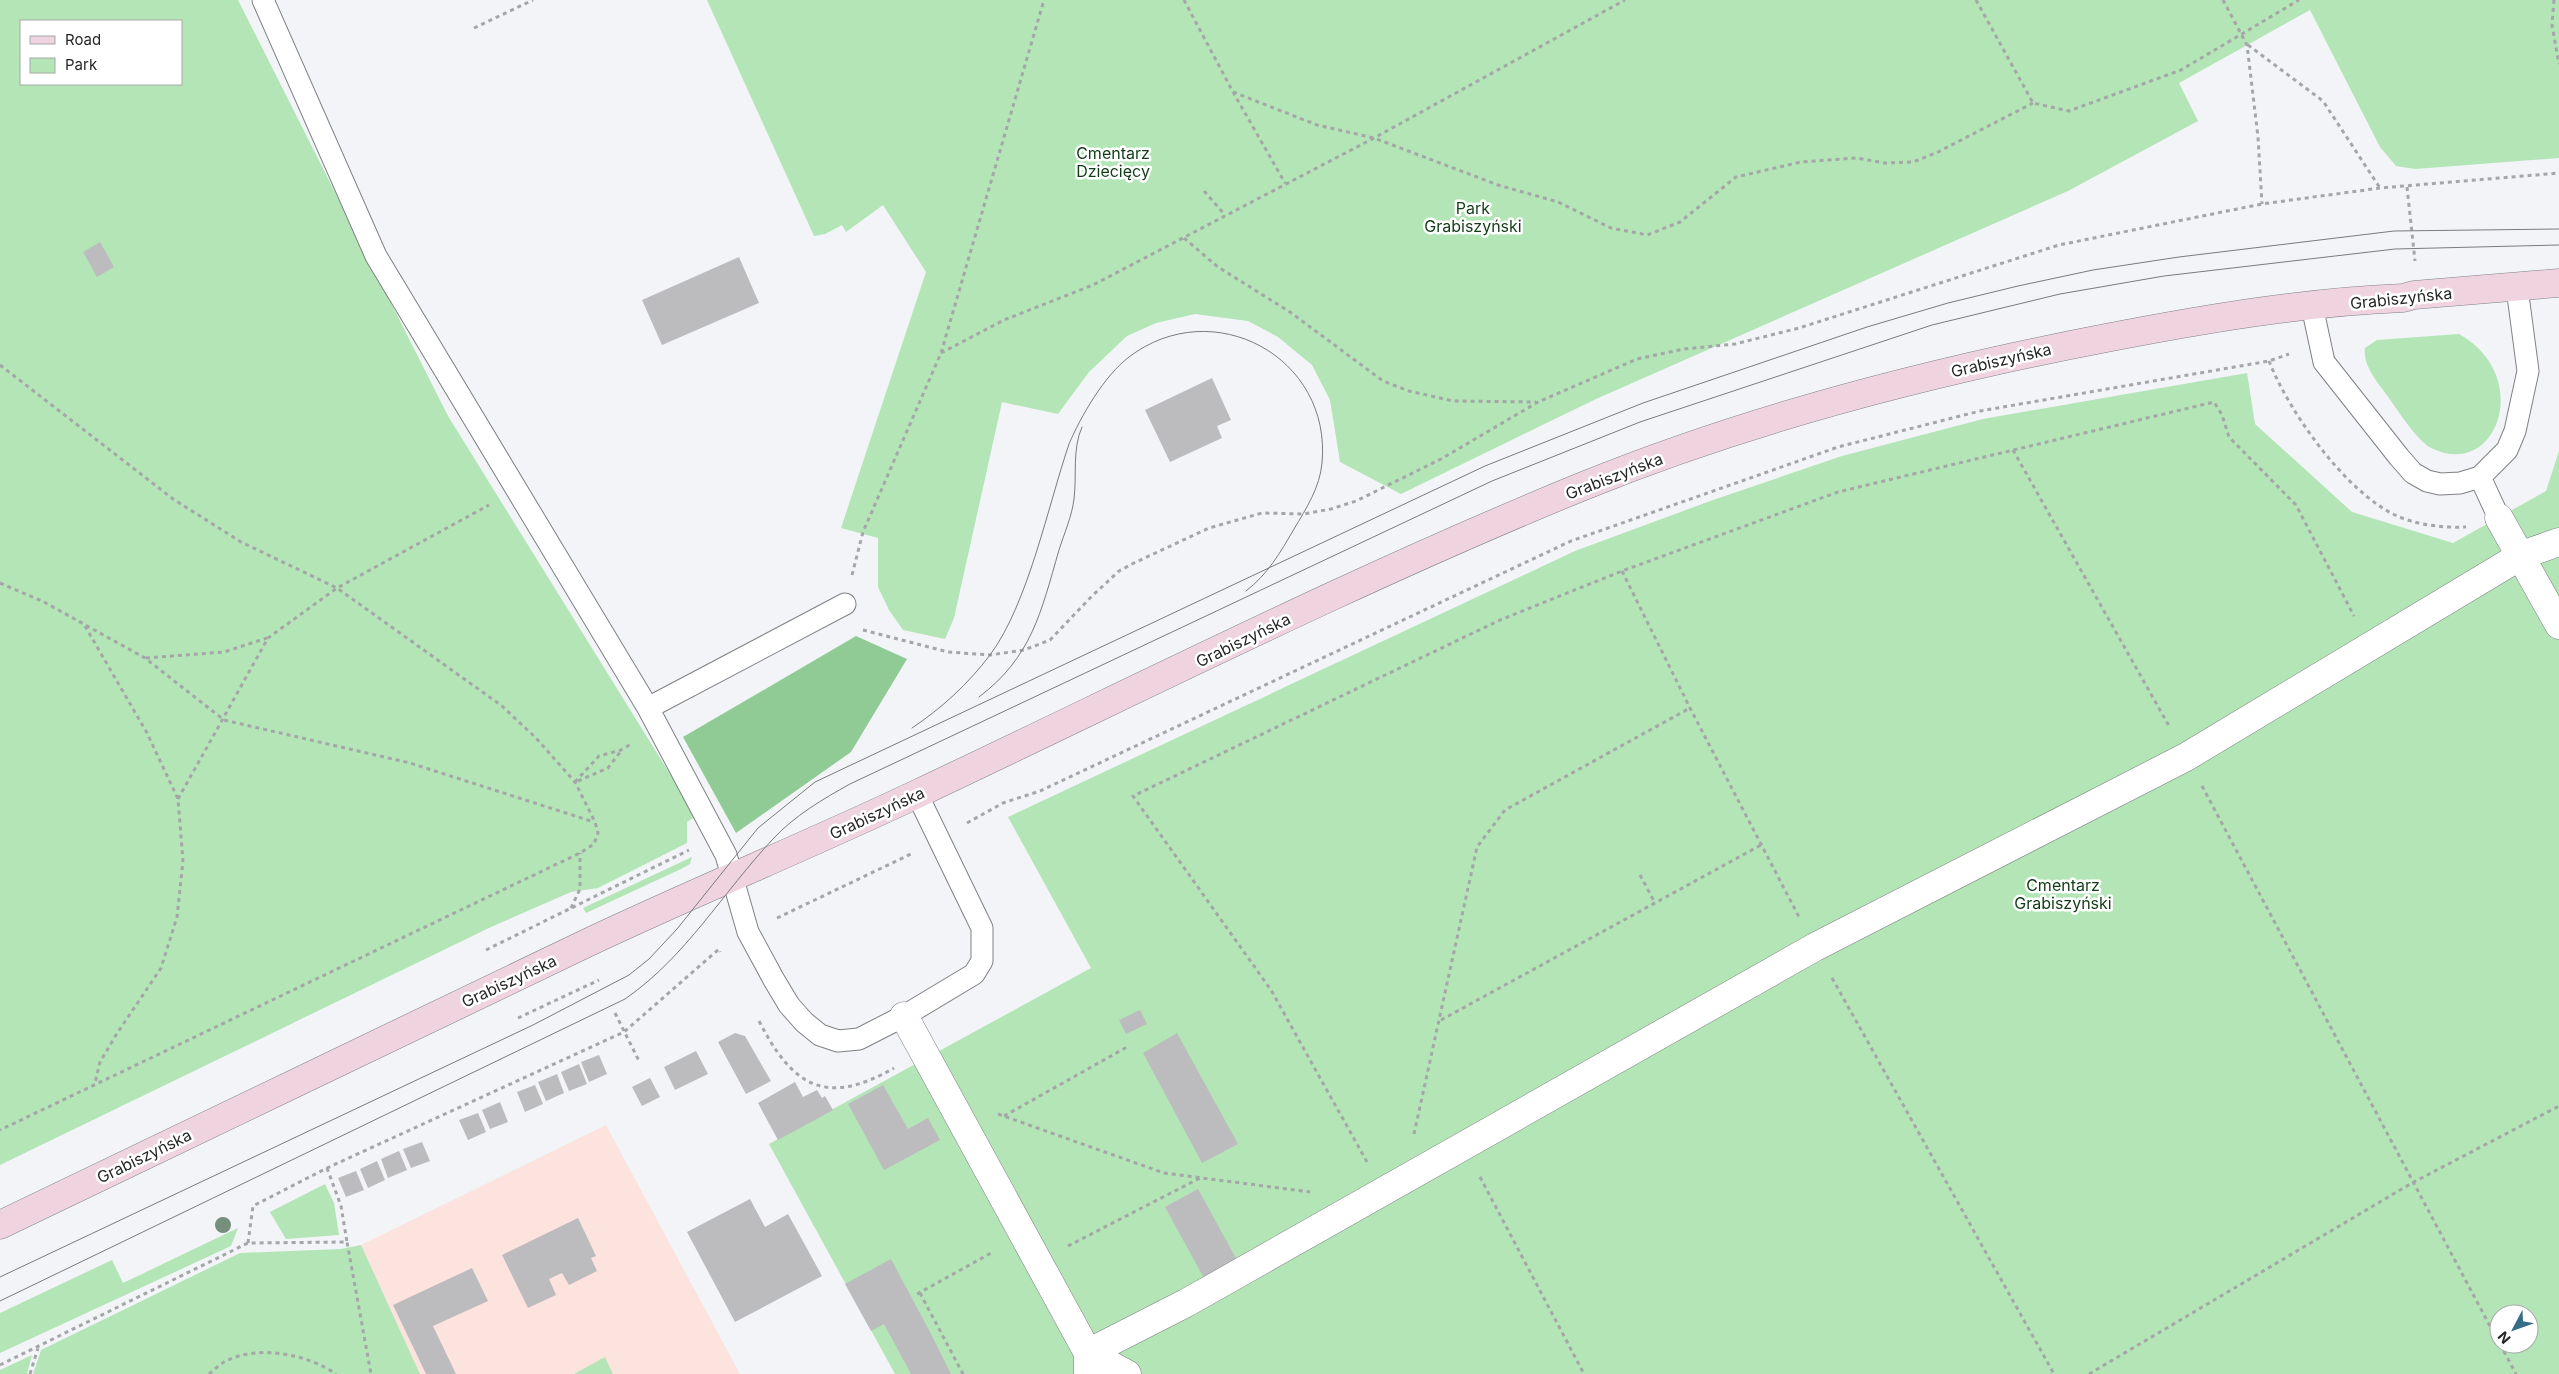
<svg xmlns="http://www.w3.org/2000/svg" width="2559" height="1374" font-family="Inter,sans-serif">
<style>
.commercial{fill:#fde3dd}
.green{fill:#b3e5b6;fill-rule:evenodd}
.forest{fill:#90cb95}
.building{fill:#bcbcbf}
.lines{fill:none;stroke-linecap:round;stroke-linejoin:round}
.lane-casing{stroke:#7f8184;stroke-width:23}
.street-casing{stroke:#7f8184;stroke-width:29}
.secondary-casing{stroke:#7f8184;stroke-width:29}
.path{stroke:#a4a6a8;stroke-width:3;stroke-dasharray:4 4;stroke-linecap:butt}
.lane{stroke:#fff;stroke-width:21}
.street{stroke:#fff;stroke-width:28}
.secondary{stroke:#efd4e0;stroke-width:28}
.tram{stroke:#797b7c;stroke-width:1}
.tree{fill:#768f7c}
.labels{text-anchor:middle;stroke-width:5;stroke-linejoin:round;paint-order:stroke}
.park-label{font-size:16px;fill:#113c18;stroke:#fff}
.street-label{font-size:16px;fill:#252627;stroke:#fff}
</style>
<rect width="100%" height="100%" fill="#f2f4f7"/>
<path class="commercial" d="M606,1125L740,1374H613L605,1358L574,1374H420L361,1245Z"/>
<path class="green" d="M0,0H238L448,416L696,816L687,822V843L598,888L571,892L491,927L0,1165ZM21,21H181V84H21Z
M707,0H2559V158L2415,169L2396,166L2380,147L2310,10L2179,83L2198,121L2068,191L1596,399L1401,494L1340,462L1330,400L1312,365L1278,337L1248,321L1195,314L1156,323L1127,336L1089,372L1058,414L1002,402L954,618L945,639L903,630L889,610L878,587V538L841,528L926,272L883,205L846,232L842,225L825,234L814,236Z
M2459,334C2535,377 2496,481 2431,448C2418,441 2400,414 2391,401C2381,386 2362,367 2365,348L2377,340Z
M2247,373L2255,424L2352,512L2453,543L2546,491L2559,451V1374H895L769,1144L1091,968L1008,817L1575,551L1713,500L1842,456L1983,419ZM2499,1314H2529V1344H2499Z
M692,857L690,864L681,869L586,913L583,908Z
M325,1184L334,1203L339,1235L286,1239L270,1212Z
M238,1228L231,1246L0,1353V1313L112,1260L123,1283Z
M361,1245L420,1374H33L41,1350L240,1253L341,1249Z
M32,1355L27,1374H0V1370Z
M605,1357L613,1374H574Z"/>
<path class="forest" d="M856,636L907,659L851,752L736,833L683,737Z"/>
<path class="building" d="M100,242L114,267L97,277L83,252Z
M739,257L759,303L662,345L642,300Z
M1212,378L1231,420L1217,426L1222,438L1170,462L1145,410Z
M1140,1010L1147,1024L1126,1034L1119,1020Z
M735,1033L745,1036L771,1081L746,1094L718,1042Z
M1177,1033L1238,1144L1202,1163L1143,1053Z
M696,1051L708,1074L675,1090L664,1067Z
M599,1055L607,1074L589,1082L581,1062Z
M579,1064L587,1084L569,1091L561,1072Z
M557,1074L564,1093L546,1101L538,1082Z
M650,1078L660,1097L642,1106L632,1087Z
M795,1082L803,1097L817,1090L822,1098L825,1096L833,1110L778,1140L758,1103Z
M535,1085L543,1104L525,1112L517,1092Z
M883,1085L908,1129L928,1118L940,1140L884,1170L848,1104Z
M500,1102L508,1122L490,1129L482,1110Z
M478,1113L486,1132L468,1140L459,1120Z
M422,1142L430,1161L411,1168L403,1149Z
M399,1151L407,1170L388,1178L381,1159Z
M377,1161L385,1180L368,1188L360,1169Z
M356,1171L364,1190L346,1197L338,1178Z
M1198,1189L1237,1260L1204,1278L1165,1207Z
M750,1199L765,1227L788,1214L822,1276L735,1322L687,1232Z
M578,1218L596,1256L591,1258L597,1271L569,1285L562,1273L549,1279L556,1295L528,1308L502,1255Z
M891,1259L930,1332L951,1374H911L884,1324L871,1331L845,1284Z
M472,1268L488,1301L433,1326L456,1374H426L393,1305Z"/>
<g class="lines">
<defs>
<path id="lane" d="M263,0L376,256L648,708L726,855L748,932L774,980L789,1005L804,1022L820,1035L838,1041L859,1039L904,1016L974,974L982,961V928L917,794
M2312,306L2324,362L2399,457L2413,473L2427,481L2440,484L2460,483L2480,477L2507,450L2515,431L2528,371L2517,288
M2480,477L2499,518
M648,708L845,604"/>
<path id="street" d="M2499,518L2559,625
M904,1016L1088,1353V1374
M1088,1353L1186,1303L1815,947L2186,757L2522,555L2559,542
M1088,1353L1127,1374"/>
<path id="secondary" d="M0,1225C196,1131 391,1037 587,943C697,891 809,845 919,793C1139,689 1356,579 1581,487C1748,419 1929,372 2106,338C2204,319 2304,302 2403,298L2414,295L2559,283"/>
</defs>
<use href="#lane" class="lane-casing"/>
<use href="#street" class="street-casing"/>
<use href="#secondary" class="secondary-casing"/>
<path class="path" d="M1184,0L1233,92L1285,183
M1976,0L2033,103L2069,111L2181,70L2299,0
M2223,0L2247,45L2258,137L2262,204
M2554,0L2552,25L2559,64
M474,28L533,0
M2248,45L2323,101L2380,188
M1233,92L1317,125L1374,138L1498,185L1558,202L1611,228L1647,235L1680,222L1736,177L1801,162L1856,158L1885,163L1913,162L1938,152L2033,103
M2407,187L2415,261
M1204,191L1225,215
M1184,238L1218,267L1290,312L1383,381L1409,391L1453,401L1536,402
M941,353L1004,320L1093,285L1374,138L1625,0
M2269,361C2289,412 2345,491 2395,515C2416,525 2443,528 2466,527
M0,365L173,499L241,542L337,588L502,706L536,738L575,782L595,822L598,833L594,844L580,853L0,1130
M2013,450L2169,726
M1622,571L1690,708L1799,917
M852,575L863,532L941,353L1044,0
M0,583L44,602L145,658L224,720L410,763L594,822
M85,626L147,733L178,799L183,861L177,917L161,968L116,1035L100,1062L95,1083
M863,630L948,652L990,655L1024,650L1050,640L1092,596L1119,571L1134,563L1209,528L1262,513L1304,514L1331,509L1356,501L1441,459L1538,402L1637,359L1684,349L1735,344L1799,328L2059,245L2262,204L2380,188L2559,173
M146,658L224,652L267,638
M578,781L608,768L621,751
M575,782L599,756L621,750L633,743
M2202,786L2499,1343
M178,799L268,638L337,588L489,505
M967,823L1003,803L1040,791L1571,541L1736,483L1838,447L1980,411L2269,361L2289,354
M1640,875L1655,903
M571,908L580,889V853
M777,918L911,854
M486,950L689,850
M1832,978L2054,1374
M615,1013L639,1061
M518,1018L599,980
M1441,1020L1761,845
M759,1021C793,1087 826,1107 894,1068
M998,1114L1164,1173L1310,1192
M1004,1116L1127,1047
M1414,1134L1477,847L1505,810L1690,708
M1367,1162L1271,990L1133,796L1500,620L1622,571L1838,492L2214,402L2222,415L2229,437L2296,505L2354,616
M327,1168L341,1206L347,1242
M1480,1177L1584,1374
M248,1243L253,1206L327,1168L624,1032L719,949L720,952
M1068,1246L1200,1178
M920,1293L963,1374
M917,1294L993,1252
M2500,1344L2516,1374
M0,1365L248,1243L347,1242L371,1374
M30,1374L38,1348
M209,1374C214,1370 219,1365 224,1362C257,1344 307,1354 336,1374
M2089,1374L2412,1183L2559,1106"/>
<use href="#lane" class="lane"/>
<use href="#street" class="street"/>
<use href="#secondary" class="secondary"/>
<path class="tram" d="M979,697C1032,657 1041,612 1059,550C1064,534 1072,516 1074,499C1077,476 1072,449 1082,427
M912,728C942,708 968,684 990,655C1028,604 1048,506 1069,444C1081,416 1104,376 1129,357C1213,293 1332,357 1322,463C1320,487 1306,509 1294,529C1280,553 1268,574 1246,591
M0,1277L533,1025L629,975L649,959L677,929L758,828L815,782L1485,466L1643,403L1867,327L1948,303L2018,286L2093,270L2179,257L2394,231L2559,229
M0,1301L625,999C686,957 723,892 773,839C794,816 823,799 850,784L1492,481L1640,422L1932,325L2060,294L2164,276L2395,249L2559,245"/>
</g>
<circle class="tree" cx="223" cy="1225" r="8"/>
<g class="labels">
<g class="park-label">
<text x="1113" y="159">Cmentarz<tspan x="1113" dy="18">Dziecięcy</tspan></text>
<text x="1473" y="214">Park<tspan x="1473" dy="18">Grabiszyński</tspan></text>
<text x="2063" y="891">Cmentarz<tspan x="2063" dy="18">Grabiszyński</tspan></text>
</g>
<g class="street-label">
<text transform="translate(2401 298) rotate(-6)" y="6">Grabiszyńska</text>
<text transform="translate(2001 360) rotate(-13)" y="6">Grabiszyńska</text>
<text transform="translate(1614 476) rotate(-21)" y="6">Grabiszyńska</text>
<text transform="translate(1243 640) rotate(-26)" y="6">Grabiszyńska</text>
<text transform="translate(877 813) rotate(-25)" y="6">Grabiszyńska</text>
<text transform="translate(509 981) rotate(-25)" y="6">Grabiszyńska</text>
<text transform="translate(144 1156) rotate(-26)" y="6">Grabiszyńska</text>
</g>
</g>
<rect x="20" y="20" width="162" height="65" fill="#ffffff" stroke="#a8a8a9"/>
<rect x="30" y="36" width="25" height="8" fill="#efd4e0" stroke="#a8a8a9"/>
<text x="65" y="45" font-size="15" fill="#252627">Road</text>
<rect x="30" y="58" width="25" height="15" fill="#b3e5b6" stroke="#a8a8a9"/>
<text x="65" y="70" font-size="15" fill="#252627">Park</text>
<g transform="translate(2514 1329) rotate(229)"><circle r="24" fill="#ffffff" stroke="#a8a8a9"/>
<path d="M0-4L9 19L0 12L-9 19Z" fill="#366e88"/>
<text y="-8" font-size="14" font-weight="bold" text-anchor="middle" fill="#252627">N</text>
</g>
</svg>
